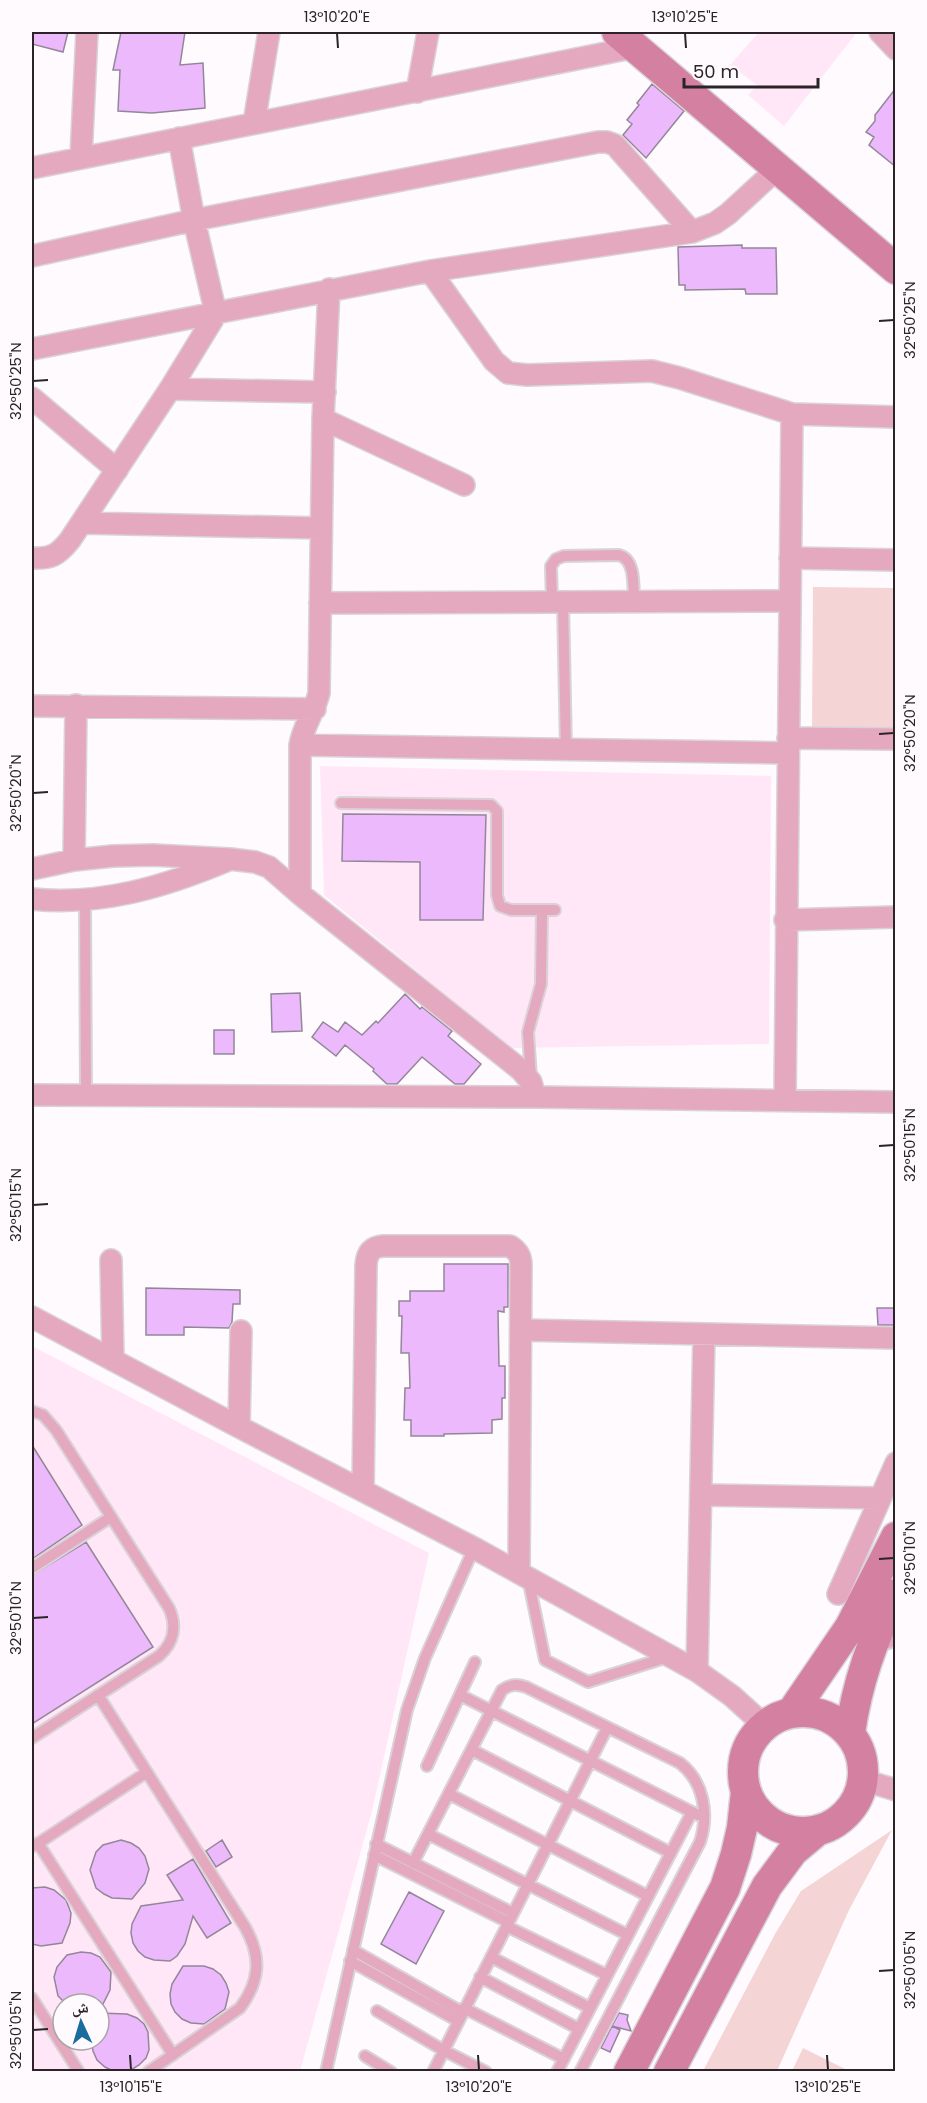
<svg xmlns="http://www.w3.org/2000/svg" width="927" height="2103" font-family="Poppins,'Noto Naskh Arabic',sans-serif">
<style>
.built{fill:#ffe7f8;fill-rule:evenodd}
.green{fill:#f5d4d5}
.building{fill:#ecbafc;stroke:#948699;stroke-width:1.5}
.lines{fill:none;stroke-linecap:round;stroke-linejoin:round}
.lane-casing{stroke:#d9d3d7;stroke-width:14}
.street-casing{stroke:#d9d3d7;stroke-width:24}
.secondary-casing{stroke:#d9d3d7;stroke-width:33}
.lane{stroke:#e4a9be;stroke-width:10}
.street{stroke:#e4a9be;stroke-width:21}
.secondary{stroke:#d480a0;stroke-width:30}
.ticks{fill:none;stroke:#2b2328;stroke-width:2}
.neatline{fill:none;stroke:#2b2328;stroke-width:2}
.ticks-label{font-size:15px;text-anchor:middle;fill:#2b2328}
</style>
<rect width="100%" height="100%" fill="#fffafd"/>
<path class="built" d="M759,32H857L784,126L748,95L757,85L730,65Z
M320,766L771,776L769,1044L511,1048L324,895Z
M32,1346L429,1553L372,1811L300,2071H32ZM63,2004H99V2040H63Z"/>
<path class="green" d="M813,587L895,588V733L812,732Z
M892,1830L849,1910L777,2071H703L775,1934L801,1891Z
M803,2048L849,2071H792Z"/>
<path class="building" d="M32,32H68L63,52L32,44Z
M121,32H185L180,65L203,63L205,108L152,113L118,111L120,70H113Z
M652,84L684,111L646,158L623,135L632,124L627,120L639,105L637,103Z
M896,88V167L869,145L874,137L866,132L875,121V115Z
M742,245V248H776L777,294H746L745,289L685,290V285H679L678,247Z
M343,814L486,815L483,920H420V862L342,861Z
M300,993L302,1031L272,1032L271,994Z
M405,994L420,1009L422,1007L452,1031L448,1036L481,1064L464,1084H455L422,1057L397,1084H387L373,1071L374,1069L345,1045L336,1056L312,1037L323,1022L338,1032L345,1022L362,1035L376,1021L378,1023Z
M214,1030H234V1054H214Z
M444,1264H508V1307H504V1312L498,1311L499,1366H505V1398H502V1419L492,1420V1433L444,1434V1436H411V1420H404L405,1388H410L409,1353H401L402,1316H399V1301H410V1291H444Z
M146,1288L240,1290V1304H233L232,1322L229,1328L184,1327V1335H146Z
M877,1308H896V1325H878Z
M32,1445L82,1525L32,1559Z
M86,1542L153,1647L32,1724V1575Z
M121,1840L131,1843L139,1848L145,1856L149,1869L145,1883L132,1899L112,1898L104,1894L96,1888L90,1870L96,1852L103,1845Z
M222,1840L232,1857L216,1867L206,1851Z
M193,1859L231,1923L207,1938L193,1916L185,1944L177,1956L170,1961L154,1960L145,1957L138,1951L133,1943L131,1933L132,1924L141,1906L183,1900L167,1875Z
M45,1887L54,1890L66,1900L71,1913L70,1923L62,1943L41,1946L32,1944V1888Z
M409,1892L444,1911L416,1964L381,1944Z
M81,1952L91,1953L100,1957L111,1972L110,1990L103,2004H66L58,1996L54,1977L57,1967L67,1955Z
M183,1966H204L213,1969L221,1975L226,1983L229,1992L225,2009L204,2024L191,2023L182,2019L175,2012L171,2004L170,1994L172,1984Z
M99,2013L127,2014L137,2018L144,2024L148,2032L149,2050L146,2058L139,2065L131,2070L113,2071L105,2067L97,2060L93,2051L91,2040H99Z
M619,2013L628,2015L627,2020L631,2031L612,2026Z
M612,2026L620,2030L610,2052L601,2048Z"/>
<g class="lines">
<defs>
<path id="lane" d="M552,602L551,566L556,559L564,556L619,555C636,560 633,586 634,602
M563,602L566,750
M341,803L491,805L497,811V895L500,906L511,910H555
M85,900L86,1095
M531,1078L528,1032L541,984L542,910
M32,1411L43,1415L56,1430L169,1608C177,1626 174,1643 159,1656L32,1738
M32,1568L111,1517
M528,1578L545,1660L588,1682L668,1657
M878,1645L889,1643L896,1639
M98,1695L245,1927C262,1957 260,1981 240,2008L148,2072
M460,1695L698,1815
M472,1750L671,1853
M427,1766L475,1662
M449,1794L648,1896
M428,1834L628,1935
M38,1843L173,2055
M376,1844L513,1913
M34,1846L147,1772
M374,1855L508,1922
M413,1863L502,1690C511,1684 516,1684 526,1687L680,1763C704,1782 709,1814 700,1842L580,2072
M506,1926L607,1975
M353,1950L462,2012
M491,1957L590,2008
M350,1961L458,2021
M480,1977L579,2029
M32,1998L79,2072
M464,2008L564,2059
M377,2011L443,2050L486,2072
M365,2056L391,2072
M326,2072L407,1710L425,1658L474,1548
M433,2072L607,1728
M557,2072L692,1812"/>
<path id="street" d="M880,32L896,49
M417,92L428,32
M254,123L269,32
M81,157L87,32
M32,168L636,47
M32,256L194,220L598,142H607L615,145L692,232
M430,271L494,361L508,373L527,375L652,371L680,378L792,414L896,417
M32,349L430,271L692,232L715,223L728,214L777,169
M170,389L325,392
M32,398L117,470
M323,419L464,485
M82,523L321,528
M32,558C51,559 58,555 70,540L170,389L216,314L194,220L179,138
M790,558L896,560
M320,603L790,601
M32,706L315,709
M788,738L896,739
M300,745L788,753
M74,860L76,705
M32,869L74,860L113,856L153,855L230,859L255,862L269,867L300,894L521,1070L531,1082L535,1097
M300,894V745C303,726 315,711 319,693L323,419L329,289
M32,899C100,906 164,887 226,861
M785,920L896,917
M32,1095L535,1097L896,1102
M785,1100L792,414
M111,1260L113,1360
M32,1317L239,1427L474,1548L697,1671L732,1696L764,1725
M521,1330L896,1338
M239,1427L241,1331
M363,1491L366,1265C367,1253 371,1247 383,1246H510C518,1251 521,1256 521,1265L519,1572
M701,1495L880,1498
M838,1594L896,1463
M697,1671L704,1334
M863,1780L896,1790"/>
<path id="secondary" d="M617,32L896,269
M743 1772a60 60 0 1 1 120 0a60 60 0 1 1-120 0Z
M792,1712L850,1627L896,1537
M850,1733C857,1683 872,1639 896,1594
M629,2072L725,1888L736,1854L742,1828L746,1792
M669,2072L767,1886L793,1851L818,1830"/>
</defs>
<use href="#lane" class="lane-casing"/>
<use href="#street" class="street-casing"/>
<use href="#secondary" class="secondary-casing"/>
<use href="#lane" class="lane"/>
<use href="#street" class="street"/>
<use href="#secondary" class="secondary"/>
</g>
<path class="ticks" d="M337,33L338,48M685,33L686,48M879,321L894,320M33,381L48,380M879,734L894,733M33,793L48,792M879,1146L894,1145M33,1205L48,1204M879,1559L894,1558M33,1618L48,1617M879,1971L894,1970M33,2030L48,2029M130,2055L131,2070M478,2055L479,2070M827,2055L828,2070"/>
<rect width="927" height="2103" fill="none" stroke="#fffafd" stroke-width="66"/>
<g transform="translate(81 2022) rotate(356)"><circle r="28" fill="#fffafd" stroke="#aaa4a8" stroke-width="1.5"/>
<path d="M0-4.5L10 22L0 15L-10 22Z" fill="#1b6c9e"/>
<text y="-9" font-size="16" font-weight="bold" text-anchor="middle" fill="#2b2328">ش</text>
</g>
<path d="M684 78v9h134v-9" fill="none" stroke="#2b2328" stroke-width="3"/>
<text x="693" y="78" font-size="18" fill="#2b2328" stroke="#fffafd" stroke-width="4.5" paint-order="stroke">50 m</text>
<rect x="33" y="33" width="861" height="2037" class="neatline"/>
<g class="ticks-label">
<text x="337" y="22">13°10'20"E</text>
<text x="685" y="22">13°10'25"E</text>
<text transform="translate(910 320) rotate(-90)" y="5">32°50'25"N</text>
<text transform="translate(16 381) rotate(-90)" y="5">32°50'25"N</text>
<text transform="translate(910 733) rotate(-90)" y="5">32°50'20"N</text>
<text transform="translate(16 793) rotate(-90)" y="5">32°50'20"N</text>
<text transform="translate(910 1145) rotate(-90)" y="5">32°50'15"N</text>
<text transform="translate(16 1205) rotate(-90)" y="5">32°50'15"N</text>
<text transform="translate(910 1558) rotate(-90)" y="5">32°50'10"N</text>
<text transform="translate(16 1618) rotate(-90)" y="5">32°50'10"N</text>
<text transform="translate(910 1970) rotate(-90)" y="5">32°50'05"N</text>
<text transform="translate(16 2030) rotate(-90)" y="5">32°50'05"N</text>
<text x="131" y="2092">13°10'15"E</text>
<text x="479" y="2092">13°10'20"E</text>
<text x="828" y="2092">13°10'25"E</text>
</g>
</svg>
